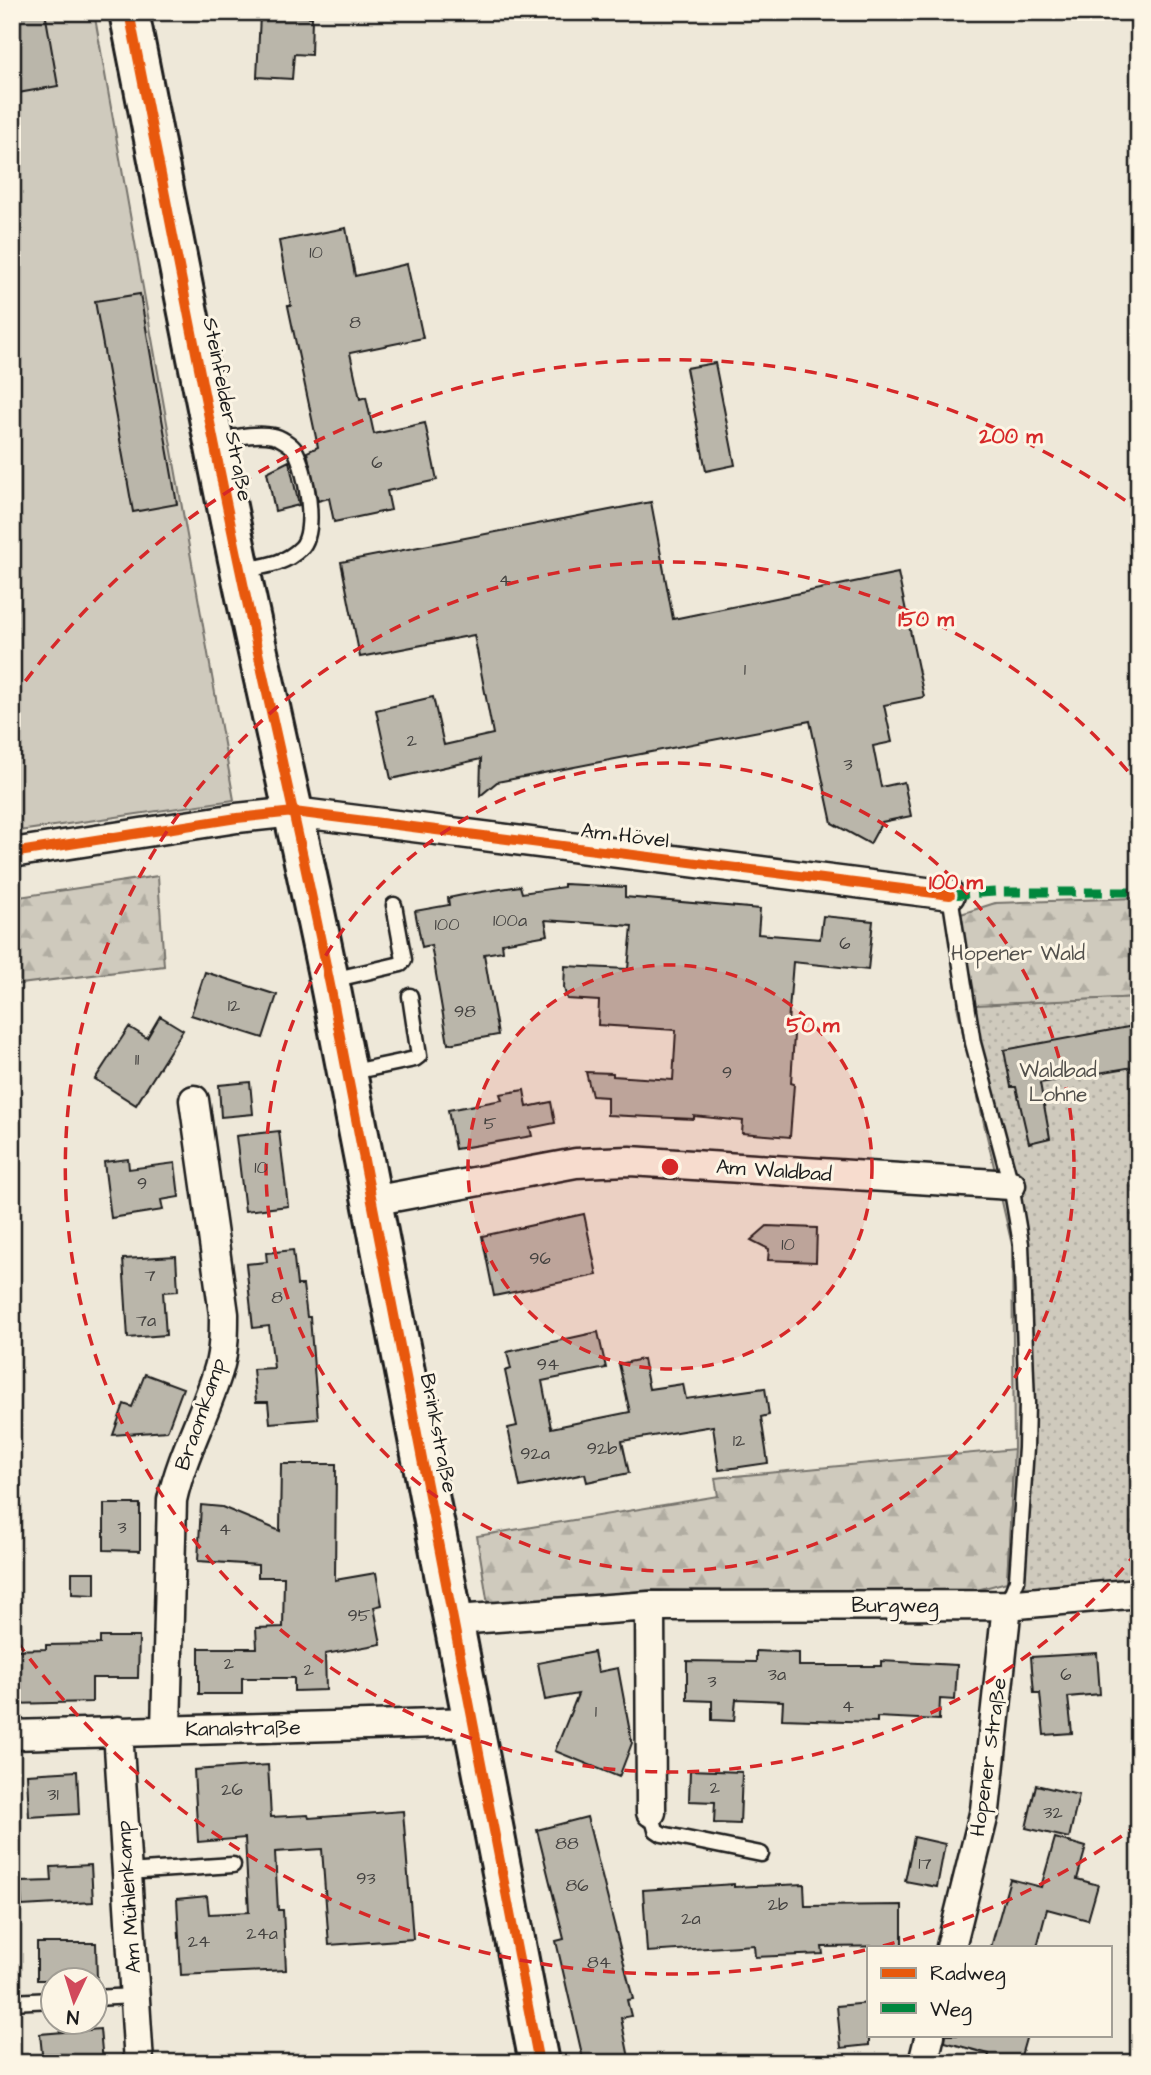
<svg xmlns="http://www.w3.org/2000/svg" width="1151" height="2075" font-family="'Architects Daughter',sans-serif">
<style>
.forest{fill:url(#forest-firs);stroke:#76736c;stroke-width:2}
.park{fill:url(#park-dots);stroke:#76736c;stroke-width:2}
.pitch{fill:#cfcabd;stroke:#76736c;stroke-width:2}
.building{fill:#bab6aa;stroke:#1c1c1c;stroke-width:2}
.lines{fill:none;stroke-linecap:round;stroke-linejoin:round}
.lane-casing{stroke:#1c1c1c;stroke-width:19}
.street-casing{stroke:#1c1c1c;stroke-width:33}
.secondary-casing{stroke:#1c1c1c;stroke-width:44}
.lane{stroke:#fcf5e5;stroke-width:14}
.street{stroke:#fcf5e5;stroke-width:28}
.secondary{stroke:#fcf5e5;stroke-width:38}
.quiet{stroke:#00873e;stroke-width:9;stroke-dasharray:18 9;stroke-linecap:butt}
.cycleway-casing{stroke:#fcf5e5;stroke-width:15}
.cycleway{stroke:#e8590c;stroke-width:10}
.ring{fill:none;stroke:#d62828;stroke-width:3.5;stroke-dasharray:12 9}
.labels{text-anchor:middle;stroke-width:6;stroke-linejoin:round;paint-order:stroke}
.number-label{font-size:18px;fill:#444240}
.street-label{font-size:21px;fill:#1c1c1c;stroke:#fcf5e5}
.park-label{font-size:21px;fill:#52504c;stroke:#fcf5e5}
.centre{fill:#d62828;stroke:#fcf5e5;stroke-width:3.5}
.ring-label{font-size:21px;text-anchor:middle;font-weight:bold;fill:#d62828;stroke:#fcf5e5;stroke-width:6;stroke-linejoin:round;paint-order:stroke}
</style>
<defs>
<pattern id="forest-firs" width="22" height="20" patternUnits="userSpaceOnUse" patternTransform="scale(1.75)"><rect width="22" height="20" fill="#cfcabd"/><path d="M5 1l3.5 6h-7zM16 11l3.5 6h-7z" fill="#b1ada2"/></pattern>
<pattern id="park-dots" width="8" height="8" patternUnits="userSpaceOnUse" patternTransform="scale(1.75)"><rect width="8" height="8" fill="#cfcabd"/><path d="M2 2h.1M6 6h.1" fill="none" stroke="#b1ada2" stroke-width="1.8" stroke-linecap="round"/></pattern>
</defs>
<rect width="100%" height="100%" fill="#eee8d9"/>
<filter id="ink" filterUnits="userSpaceOnUse"><feTurbulence type="fractalNoise" baseFrequency=".0143" numOctaves="2"/><feDisplacementMap in="SourceGraphic" scale="14" xChannelSelector="R" yChannelSelector="G"/><feConvolveMatrix kernelMatrix="1 2 1 2 8 2 1 2 1" color-interpolation-filters="sRGB"/></filter>
<g filter="url(#ink)">
<path class="forest" d="M158,876L164,966L12,985V898Z
M1135,886H1139V997L972,1006L961,914L995,903L1136,898Z
M1014,1449L1007,1582L958,1595L651,1590L488,1605L477,1536L718,1496L715,1478Z"/>
<path class="park" d="M1139,997V1583L1039,1592L1007,1582L1014,1449L1012,1245L957,1006Z"/>
<path class="pitch" d="M12,12H94L234,800L12,832Z"/>
<path class="building" d="M12,12H45L58,86L18,93L12,59Z
M260,15L312,17L311,55L294,54L292,79L257,77Z
M346,228L355,276L407,264L423,338L350,353L360,399L366,397L374,434L425,423L437,480L387,491L391,510L334,522L329,498L318,501L307,452L318,447L288,306H291L279,241Z
M140,294L177,504L133,512L95,301Z
M715,363L735,465L706,471L686,368Z
M289,461L299,505L275,511L267,472Z
M651,502L673,619L898,573L924,697L884,705L892,742L873,746L881,787L904,782L911,816L882,822L870,844L832,823L810,721L497,782L480,796L481,759L391,779L376,710L433,697L444,745L493,734L474,635L360,657L341,562Z
M564,884L625,887V897L760,909L758,934L820,939L823,916L873,921L868,970L793,962L787,1035H794L791,1083L794,1084L790,1137L742,1133L743,1121L694,1116V1119L607,1115V1097L592,1096L586,1072L613,1073V1076L673,1080L676,1030L598,1025L599,1001L567,999L564,988L565,966L628,969L632,926L545,920L548,935L502,943L503,951L484,954L498,1035L448,1044L431,945L422,947L415,911L449,905L448,898L463,895L520,886L522,893L564,887Z
M205,972L277,995L263,1038L191,1015Z
M160,1016L183,1030L136,1105L95,1079L129,1027L147,1038Z
M1139,1025V1066L1040,1083L1050,1138L1029,1143L1016,1087H1011L1004,1050Z
M250,1082L253,1114L221,1117L219,1085Z
M524,1090L527,1107L551,1102L555,1123L530,1128L532,1136L455,1149L448,1110L502,1100L500,1094Z
M279,1131L288,1206L245,1211L236,1136Z
M128,1159L129,1169L175,1163L179,1197L161,1200L163,1210L111,1218L104,1162Z
M584,1214L597,1275L494,1296L482,1236Z
M767,1226L817,1228L816,1262L768,1260L769,1249L751,1240Z
M293,1250L297,1285H303L307,1317H310L318,1419L270,1423L268,1402H256L253,1369L274,1368L269,1326L253,1328L246,1264L267,1262L266,1253Z
M176,1256L178,1291L163,1292L166,1335L128,1338L123,1259Z
M598,1332L606,1368L542,1381L551,1428L630,1412L619,1364L643,1359L649,1389L683,1384L686,1399L765,1388L769,1415L761,1417L768,1463L719,1470L713,1426L622,1441L629,1473L587,1482L585,1474L520,1487L508,1428L517,1426L505,1371L511,1369L507,1352Z
M145,1374L183,1388L167,1431L113,1435L124,1404L132,1407Z
M281,1464H336L335,1580L376,1573L382,1605L374,1607L381,1644L325,1654L326,1690L294,1691V1678H242V1694H199V1648H257L256,1628L283,1627L284,1577H258V1565L198,1561L201,1505L222,1507L280,1531Z
M104,1504H140V1551L104,1550Z
M72,1572H95V1595L72,1594Z
M100,1637H139L138,1678H92V1702L12,1704V1650L46,1649V1645L100,1644Z
M756,1651L799,1653V1666H881V1661L957,1665L955,1700L940,1699L939,1720L877,1717V1722L782,1719L783,1701L736,1699L734,1721L712,1720V1701L687,1700V1661L756,1662Z
M594,1652L598,1672L618,1668L632,1743L619,1777L555,1751L578,1694L545,1700L538,1663Z
M1097,1653L1100,1694L1068,1697L1072,1733L1044,1735L1040,1693H1034L1031,1657Z
M268,1765L271,1817L308,1815L309,1818L403,1811L413,1939L329,1945L322,1849L275,1852L278,1910H283L286,1970L181,1975L177,1899L207,1896L209,1914L249,1912L245,1838L198,1842L194,1770Z
M690,1770L742,1772L740,1824L714,1823L715,1802L689,1801Z
M77,1771L79,1814L29,1817L27,1774Z
M1036,1785L1079,1795L1069,1838L1026,1828Z
M587,1817L633,1999L627,2000L631,2016L621,2018L630,2063H584L556,1941L564,1939L537,1830Z
M914,1837L945,1844L937,1887L905,1881Z
M1055,1838L1086,1847L1077,1879L1098,1885L1088,1920L1047,1909L1037,1947H991L1010,1879L1041,1887Z
M91,1865L93,1902L22,1906L20,1882L52,1881L51,1867Z
M734,1884V1887L804,1884L805,1906L902,1905V1946L822,1947L823,1954L755,1957L754,1945L647,1952L643,1890Z
M37,1943H96L97,1980H37Z
M869,2003V2045L841,2048L837,2006Z
M100,2029L103,2062L43,2063L40,2034Z
M946,2035H1027L1019,2063H987L989,2054L945,2042Z"/>
<g class="lines">
<defs>
<path id="lane" d="M215,441C233,438 255,432 273,436C280,437 292,445 295,450C306,470 318,531 301,548C284,565 264,566 242,570
M950,895L973,1043L1011,1185L1021,1244L1027,1403L1026,1448L1017,1580L1007,1605
M332,980L401,964L404,960L394,905
M348,1073L415,1059L419,1056L410,996
M651,1812L656,1830L662,1834L761,1854
M127,1872L233,1865
M94,1998L134,1996
M12,2002L52,2000"/>
<path id="street" d="M12,853L237,818L294,812L950,895
M372,1201L576,1163L630,1161L1011,1185
M650,1606L651,1812
M456,1620L650,1606L1007,1605L1139,1593
M166,1729L172,1500C182,1454 206,1413 219,1368C224,1350 224,1332 224,1314L194,1100
M118,1731L139,2063
M12,1735L473,1722
M951,1947L985,1810L1007,1605
M923,2063L930,2035"/>
<path id="secondary" d="M129,12C166,198 201,384 240,569C269,706 301,842 329,980C402,1340 470,1701 539,2063"/>
</defs>
<use href="#lane" class="lane-casing"/>
<use href="#street" class="street-casing"/>
<use href="#secondary" class="secondary-casing"/>
<use href="#lane" class="lane"/>
<use href="#street" class="street"/>
<use href="#secondary" class="secondary"/>
<path class="quiet" d="M950,895L995,892H1139"/>
<defs>
<path id="cycleway" d="M129,12C166,198 201,384 240,569C269,706 301,842 329,980C402,1340 470,1701 539,2063
M12,853L237,818L294,812L950,895"/>
</defs>
<use href="#cycleway" class="cycleway-casing"/>
<use href="#cycleway" class="cycleway"/>
</g>
</g>
<circle cx="670" cy="1167" r="202" fill="#d62828" fill-opacity=".12"/>
<g class="ring">
<circle cx="670" cy="1167" r="202"/>
<circle cx="670" cy="1167" r="404"/>
<path d="M1137 1552A605 605 0 1 1 1137 782"/>
<path d="M1139 1824A807 807 0 0 1 879 1947M865 1950A807 807 0 0 1 13 1636M13 698A807 807 0 0 1 1139 510"/>
</g>
<g class="labels">
<g class="number-label">
<text x="316" y="258">10</text>
<text x="355" y="328">8</text>
<text x="377" y="468">6</text>
<text x="505" y="586">4</text>
<text x="745" y="675">1</text>
<text x="412" y="746">2</text>
<text x="848" y="770">3</text>
<text x="510" y="926">100a</text>
<text x="447" y="930">100</text>
<text x="845" y="949">6</text>
<text x="234" y="1011">12</text>
<text x="465" y="1017">98</text>
<text x="137" y="1065">11</text>
<text x="727" y="1078">9</text>
<text x="490" y="1129">5</text>
<text x="261" y="1173">10</text>
<text x="142" y="1189">9</text>
<text x="788" y="1250">10</text>
<text x="540" y="1264">96</text>
<text x="150" y="1281">7</text>
<text x="277" y="1303">8</text>
<text x="146" y="1326">7a</text>
<text x="548" y="1370">94</text>
<text x="739" y="1446">12</text>
<text x="602" y="1454">92b</text>
<text x="535" y="1459">92a</text>
<text x="122" y="1533">3</text>
<text x="225" y="1535">4</text>
<text x="359" y="1621">95</text>
<text x="229" y="1669">2</text>
<text x="309" y="1675">2</text>
<text x="777" y="1680">3a</text>
<text x="1066" y="1680">6</text>
<text x="712" y="1687">3</text>
<text x="848" y="1712">4</text>
<text x="596" y="1717">1</text>
<text x="715" y="1793">2</text>
<text x="232" y="1795">26</text>
<text x="53" y="1800">31</text>
<text x="1053" y="1818">32</text>
<text x="567" y="1849">88</text>
<text x="925" y="1869">17</text>
<text x="366" y="1884">93</text>
<text x="577" y="1891">86</text>
<text x="778" y="1910">2b</text>
<text x="691" y="1924">2a</text>
<text x="262" y="1939">24a</text>
<text x="199" y="1947">24</text>
<text x="599" y="1968">84</text>
</g>
<g class="street-label">
<text transform="translate(228 409) rotate(79)" y="7">Steinfelder Straße</text>
<text transform="translate(625 835) rotate(7)" y="7">Am Hövel</text>
<text transform="translate(774 1170) rotate(4)" y="7">Am Waldbad</text>
<text transform="translate(200 1414) rotate(-71)" y="7">Braomkamp</text>
<text transform="translate(439 1433) rotate(79)" y="7">Brinkstraße</text>
<text x="895" y="1612">Burgweg</text>
<text transform="translate(243 1728) rotate(-1)" y="7">Kanalstraße</text>
<text transform="translate(988 1757) rotate(-82)" y="7">Hopener Straße</text>
<text transform="translate(128 1897) rotate(-94)" y="7">Am Mühlenkamp</text>
</g>
<g class="park-label">
<text x="1018" y="960">Hopener Wald</text>
<text x="1058" y="1077">Waldbad<tspan x="1058" dy="24">Lohne</tspan></text>
</g>
</g>
<circle cx="670" cy="1167" r="10" class="centre"/>
<g class="ring-label">
<text x="1011" y="443">200 m</text>
<text x="926" y="626">150 m</text>
<text x="956" y="889">100 m</text>
<text x="813" y="1032">50 m</text>
</g>
<rect width="1151" height="2075" fill="none" stroke="#fcf5e5" stroke-width="42"/>
<rect x="21" y="21" width="1109" height="2033" fill="none" stroke="#1c1c1c" stroke-width="2.5" filter="url(#ink)"/>
<rect x="867" y="1946" width="245" height="91" fill="#fcf5e5" stroke="#a29e95" stroke-width="2"/>
<rect x="881" y="1968" width="35" height="10" fill="#e8590c" stroke="#a29e95" stroke-width="2"/>
<text x="930" y="1980" font-size="21" fill="#1c1c1c">Radweg</text>
<rect x="881" y="2003" width="35" height="10" fill="#00873e" stroke="#a29e95" stroke-width="2"/>
<text x="930" y="2016" font-size="21" fill="#1c1c1c">Weg</text>
<g transform="translate(74 2001) rotate(184)"><circle r="33" fill="#fcf5e5" stroke="#a29e95" stroke-width="2"/>
<path d="M0-5L12 26L0 18L-12 26Z" fill="#d1495b"/>
<text y="-10" font-size="19" font-weight="bold" text-anchor="middle" fill="#1c1c1c">N</text>
</g>
</svg>
